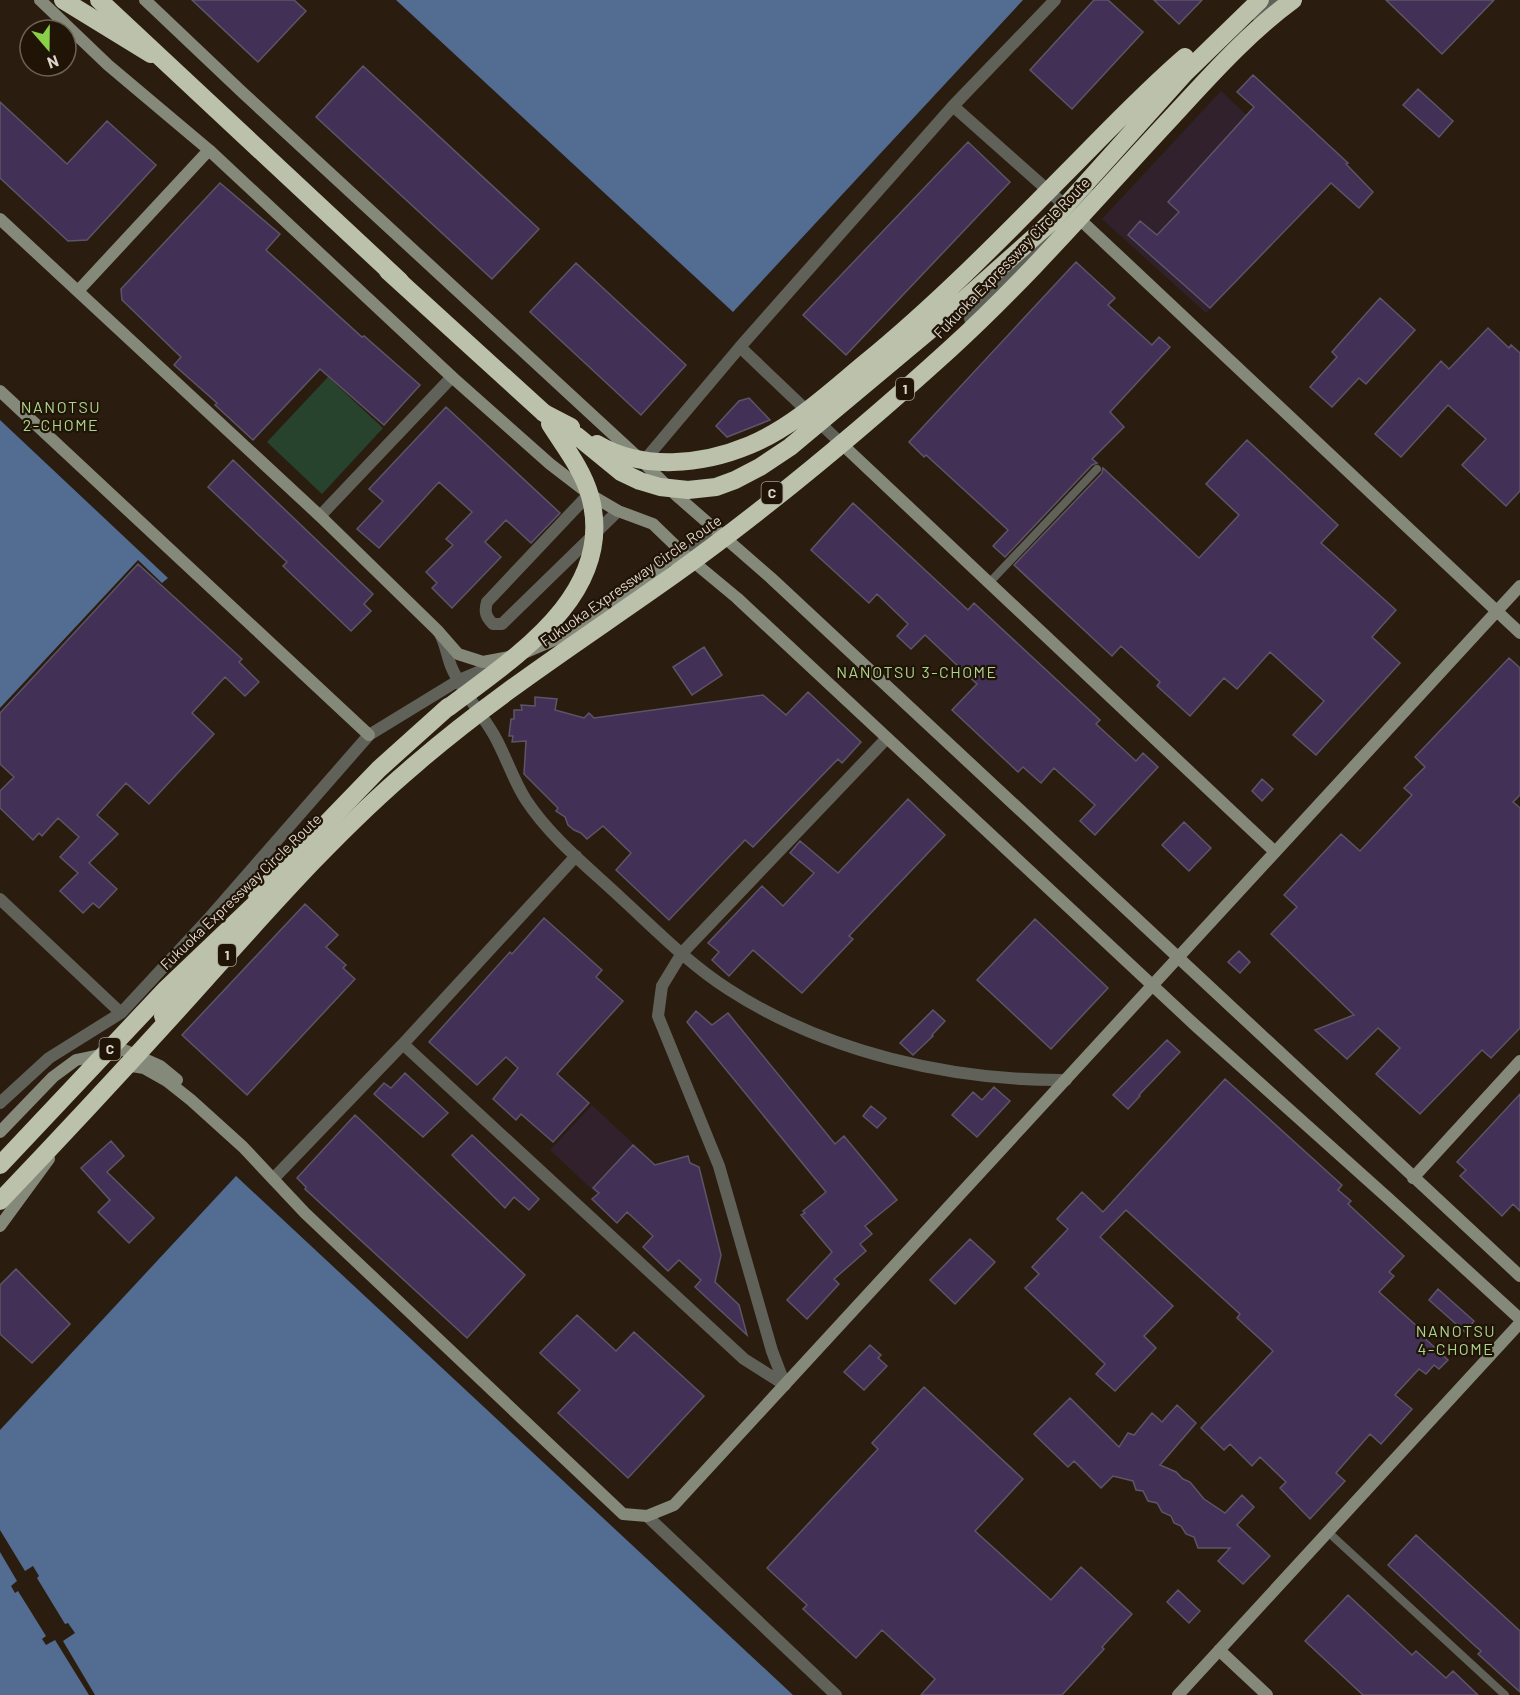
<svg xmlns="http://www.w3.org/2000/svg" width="1520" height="1695" font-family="Barlow,sans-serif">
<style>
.commercial{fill:#31212c}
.green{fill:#27432d}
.water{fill:#526c92}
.pier{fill:#2a1d0f}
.building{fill:#433056;stroke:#5d5567;stroke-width:1.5}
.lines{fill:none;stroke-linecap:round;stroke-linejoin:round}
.lane{stroke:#60625a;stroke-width:8}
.street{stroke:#60625a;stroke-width:12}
.secondary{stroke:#85897a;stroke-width:12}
.highway{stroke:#bbc1ab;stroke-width:18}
.highway-bridge{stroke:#bbc1ab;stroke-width:18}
.labels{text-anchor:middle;stroke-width:4.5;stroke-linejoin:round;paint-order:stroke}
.shield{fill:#201406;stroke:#a59b91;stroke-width:1.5}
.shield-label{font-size:14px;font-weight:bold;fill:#ded5cc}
.street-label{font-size:15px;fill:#ded5cc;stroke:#201406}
.neighbourhood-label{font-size:16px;letter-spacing:1.5px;fill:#add591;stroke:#201406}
</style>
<rect width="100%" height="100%" fill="#2a1d0f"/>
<path class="commercial" d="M1221,91L1325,189L1206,313L1102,219Z
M592,1105L655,1164L613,1209L550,1150Z"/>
<path class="green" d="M328,377L383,428L322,494L267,442Z"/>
<path class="water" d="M396,0H1023L733,312Z
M0,420L168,578L162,583L138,560L0,708Z
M236,1176L793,1695H0V1430Z"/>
<path class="pier" d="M0,1530L25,1571L33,1566L39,1576L37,1578L65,1624L68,1623L75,1633L63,1641L95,1695H89L55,1640L46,1645L42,1639L46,1636L18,1591L15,1593L11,1586L17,1581L0,1552Z"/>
<path class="building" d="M192,0H294L306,11L258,62Z
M1094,0H1108L1143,32L1072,109L1030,70Z
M1154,0H1202L1179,24Z
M1386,0H1494L1442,54Z
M363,66L539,229L492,279L316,117Z
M1253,75L1348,163L1346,164L1373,192L1359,208L1331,183L1210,308L1128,235L1140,221L1157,235L1179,212L1168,202L1254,107L1237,92Z
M1418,89L1453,121L1439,137L1403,105Z
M0,102L67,164L107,121L156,165L87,240L68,241L0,178Z
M968,142L1010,182L846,355L803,315Z
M220,183L280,234L266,250L362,337L364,336L420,385L384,425L320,369L253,440L215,405L217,403L174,365L181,357L122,300L121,289Z
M1076,262L1115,298L1108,305L1152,345L1159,337L1170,347L1110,412L1124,427L1092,459L1097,463L1092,465L1005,557L993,546L1008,530L926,455L924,457L909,442Z
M576,263L686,365L641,415L530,312Z
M1380,298L1415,330L1366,384L1359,378L1332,407L1310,387L1337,357L1332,352Z
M1488,328L1509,348L1511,345L1520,353V491L1506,506L1462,465L1486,439L1448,405L1401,457L1375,434L1441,361L1449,369Z
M749,398L770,420L727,437L716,426L739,401Z
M446,407L560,513L531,543L506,520L485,542L501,557L452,608L432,588L437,583L426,572L453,545L446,539L472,512L439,482L379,548L357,529L383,501L369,489Z
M1247,440L1338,525L1321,543L1396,610L1372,637L1400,663L1316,755L1293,735L1324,701L1270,652L1237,689L1224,678L1190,716L1157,686L1160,682L1121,646L1112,656L1014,565L1102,473L1103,468L1199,558L1239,515L1206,484Z
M233,460L373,594L364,604L371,611L351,631L283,566L287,562L208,487Z
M853,503L968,610L974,603L1100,720L1096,724L1136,761L1143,753L1158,767L1095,835L1080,821L1095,805L1054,768L1041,783L1023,767L1018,772L952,710L977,684L925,635L911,649L897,636L908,624L877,594L869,603L811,550Z
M138,564L242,659L239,662L259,682L245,696L225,677L192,713L214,734L149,804L126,783L97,815L118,834L89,863L117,889L99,908L93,903L83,913L60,891L78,873L60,857L79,837L58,818L42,836L39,833L33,840L0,808V791L14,777L0,764V713Z
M704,647L722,675L692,695L673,667Z
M1509,658L1520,668V795L1513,802L1520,808V1028L1491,1058L1482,1050L1420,1114L1376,1074L1400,1048L1378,1028L1347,1059L1315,1030L1354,1015L1271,934L1297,907L1284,895L1341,834L1360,851L1412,795L1404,788L1425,767L1415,757Z
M808,692L861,742L842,763L838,759L753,847L745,840L669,920L616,870L631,853L603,826L587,839L581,833L574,830L568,825L565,817L556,811L558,808L524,774L526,741L512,742L513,736H509L511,719H514V710H522L521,705L535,706V697L557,699L555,710L584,718L589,713L594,718L763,695L786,715Z
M1262,779L1273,789L1262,801L1252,791Z
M908,799L945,835L849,936L853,939L802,993L753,950L729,976L712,960L719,952L708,943L762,886L783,906L814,873L790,853L800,841L838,873Z
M1184,822L1211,848L1189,871L1162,845Z
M305,904L338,935L326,947L346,965L343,968L355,979L247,1095L182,1035Z
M544,918L602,970L596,977L623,1001L557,1074L589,1103L553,1142L521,1114L516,1120L493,1099L518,1068L506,1057L477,1085L429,1042L510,952L512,954Z
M1035,919L1108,988L1051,1049L977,980Z
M1239,951L1250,962L1240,973L1228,962Z
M933,1010L945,1021L932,1035L933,1036L913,1055L900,1043Z
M696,1011L712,1025L728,1013L835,1144L844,1136L897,1200L865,1226L872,1234L860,1244L866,1251L834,1279L839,1284L807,1319L787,1300L832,1252L801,1215L805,1213L803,1211L826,1192L687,1022Z
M1167,1040L1180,1052L1139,1095L1140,1096L1128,1109L1113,1095Z
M405,1073L448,1113L423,1137L374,1094L384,1083L391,1088Z
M1225,1079L1342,1185L1338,1190L1351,1201L1348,1204L1404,1256L1389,1272L1394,1276L1379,1292L1419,1328L1417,1331L1448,1360L1439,1369L1434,1365L1426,1374L1419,1369L1395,1395L1412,1409L1381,1444L1370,1434L1336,1473L1345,1481L1310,1519L1280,1488L1286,1482L1260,1457L1252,1466L1230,1444L1224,1450L1201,1428L1273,1351L1237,1318L1240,1314L1126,1210L1100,1237L1173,1306L1144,1336L1156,1348L1115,1391L1096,1374L1105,1364L1025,1288L1039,1274L1032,1267L1068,1229L1057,1219L1082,1192L1103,1212Z
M994,1087L1010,1101L977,1137L952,1115L973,1092L982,1100Z
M1520,1094V1211L1513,1204L1502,1216L1460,1176L1466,1170L1457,1162Z
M871,1106L886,1118L877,1128L863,1116Z
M355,1115L525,1275L467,1338L305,1189L306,1187L297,1178Z
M472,1135L539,1199L529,1210L514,1197L505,1208L452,1155Z
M111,1141L124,1156L107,1172L154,1218L129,1243L98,1212L110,1200L81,1168Z
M633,1145L655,1165L688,1156L690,1163L699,1167L721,1255L715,1282L739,1305L747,1335L695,1287L701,1280L679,1260L668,1271L643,1247L653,1236L627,1212L617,1223L592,1199L599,1193L593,1188Z
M970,1239L995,1262L955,1304L930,1280Z
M16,1269L70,1324L32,1363L0,1334V1285Z
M1438,1289L1474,1321L1465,1332L1429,1300Z
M577,1315L616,1351L634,1332L704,1396L628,1478L558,1413L580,1390L540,1353Z
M870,1345L881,1355L878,1358L887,1366L864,1390L844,1372Z
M924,1387L1023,1479L975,1531L1051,1600L1081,1567L1132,1614L1102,1647L1104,1649L1062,1695H921L935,1679L882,1630L856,1658L803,1609L807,1605L767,1568L878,1449L872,1443Z
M1070,1398L1119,1447L1128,1433L1134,1435L1152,1413L1162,1422L1177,1405L1196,1423L1160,1465L1176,1472L1183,1479L1190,1482L1204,1499L1225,1513L1242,1495L1254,1507L1237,1525L1270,1556L1243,1584L1218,1561L1230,1548H1198L1194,1537L1186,1534L1181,1526L1174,1523L1171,1516L1162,1512L1157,1503L1148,1501L1143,1491L1136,1490L1133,1481L1113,1476L1101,1488L1074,1461L1068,1467L1034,1434Z
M1416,1535L1520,1631V1692L1478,1654L1481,1651L1473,1644L1388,1565Z
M1178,1590L1200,1611L1189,1623L1167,1602Z
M1348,1595L1412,1655L1416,1651L1446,1678L1453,1671L1478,1695H1363L1305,1641Z"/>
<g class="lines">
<path class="lane" d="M989,583L1097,469
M1328,1532L1505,1695"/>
<path class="street" d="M1259,18L1275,0
M953,106L1069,209
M970,319L1089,195
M740,347L845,447
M643,462L740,347L953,106L1055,0
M589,494L487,602C484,612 486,617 493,624H502L618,511
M320,516L452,377
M684,554L712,538
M441,636C446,646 447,656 451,666C459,687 482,714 494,735C506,756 513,780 526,800C551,838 588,867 621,898C655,929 689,964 728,989C825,1052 951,1081 1066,1080
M0,899L121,1013
M403,1044L744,1359L785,1385L772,1351L719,1166L658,1016L662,986L682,953L887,738
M0,1103L49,1058L121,1013L211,916L369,735L459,680L497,664
M274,1178L403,1044L576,856
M647,1516L836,1695"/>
<path class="secondary" d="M40,0L108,65L209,150L452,377L550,464L589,494L618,511L653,524L684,554L737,598L1196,1026L1389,1199L1520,1319
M145,0L242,92L643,462L677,496L771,578L1520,1276
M1072,212L1520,633
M0,219L320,516L437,630L458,654L483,662L519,655L583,628L667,561L684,554
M78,291L209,150
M0,391L369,735
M846,448L1275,852
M121,1068L132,1066L144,1068L167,1081L191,1100L243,1147L305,1213L623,1514L647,1516L674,1505L1520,586
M0,1132L53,1077L76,1060L124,1050L160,1066L177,1080
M1413,1178L1520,1061
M0,1226L49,1159
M1219,1650L1267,1695
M1178,1695L1520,1323"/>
<path class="highway" d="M63,0L151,54
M388,271L544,413
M257,895L379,769L448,707
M163,1016L208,956"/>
<path class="highway-bridge" d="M99,0L400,281
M544,413L571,427
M557,427L577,436L621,472L640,481L660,487L688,490L716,487L735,480L760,467L790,447L930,330L1051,222L1185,73L1260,0
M597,444C643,471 702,465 750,445C793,427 829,393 864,364C935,306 998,242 1062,177C1102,137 1142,94 1185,57
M449,707C515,657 617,593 590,496C583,470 564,446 550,424
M0,1165L166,989L274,886
M0,1201C66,1132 130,1063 194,992C265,913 335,832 417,763C498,693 588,636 675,574C771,505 863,428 950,349C1029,277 1099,195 1172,117C1210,76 1248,33 1293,0"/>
</g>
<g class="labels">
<g class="shield">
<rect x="896" y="378" width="18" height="22" rx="4.5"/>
<rect x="761.5" y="482" width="21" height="22" rx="4.5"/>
<rect x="218" y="944" width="18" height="22" rx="4.5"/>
<rect x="99.5" y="1038" width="21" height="22" rx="4.5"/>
</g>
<g class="shield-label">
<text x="905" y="394">1</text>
<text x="772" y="498">C</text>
<text x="227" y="960">1</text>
<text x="110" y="1054">C</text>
</g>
<g class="street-label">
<text transform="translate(1012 258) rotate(-46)" y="5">Fukuoka Expressway Circle Route</text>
<text transform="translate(631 581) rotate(-35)" y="5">Fukuoka Expressway Circle Route</text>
<text transform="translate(241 892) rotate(-44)" y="5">Fukuoka Expressway Circle Route</text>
</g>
<g class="neighbourhood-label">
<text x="61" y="413">NANOTSU<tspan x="61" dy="18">2-CHOME</tspan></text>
<text x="917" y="678">NANOTSU 3-CHOME</text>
<text x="1456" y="1337">NANOTSU<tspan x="1456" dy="18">4-CHOME</tspan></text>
</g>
</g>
<g transform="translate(48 48) rotate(160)"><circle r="28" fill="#201406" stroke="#6c6155" stroke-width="1.5"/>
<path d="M0-4.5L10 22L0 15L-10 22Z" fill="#89cf48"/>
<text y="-9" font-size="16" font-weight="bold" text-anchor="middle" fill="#ded5cc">N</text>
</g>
</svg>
